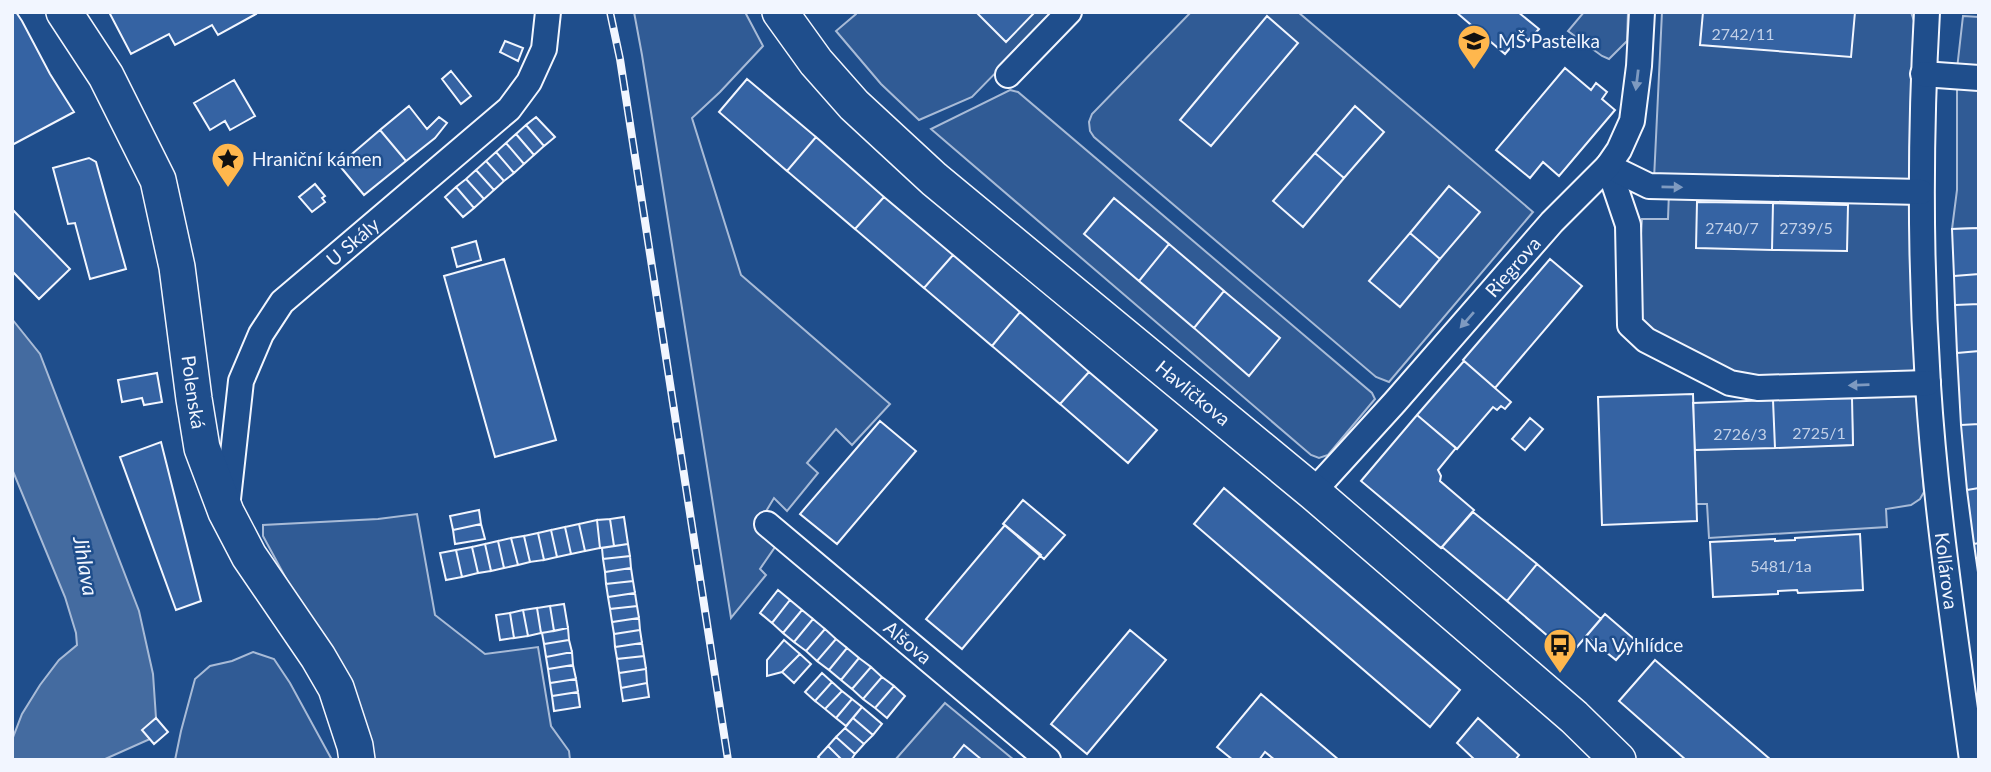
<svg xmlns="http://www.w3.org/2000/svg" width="1991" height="772" font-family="Lato,sans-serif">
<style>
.built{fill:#305b95;stroke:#a8bbd7;stroke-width:2}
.water{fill:#446ba0;stroke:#a8bbd7;stroke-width:2}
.building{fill:#3563a3;stroke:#f2f6ff;stroke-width:2}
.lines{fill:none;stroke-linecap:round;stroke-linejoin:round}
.street-casing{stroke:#f2f6ff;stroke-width:28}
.secondary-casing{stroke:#f2f6ff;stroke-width:38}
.street{stroke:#1f4e8c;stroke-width:24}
.secondary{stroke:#1f4e8c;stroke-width:35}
.rail-casing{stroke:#f2f6ff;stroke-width:8}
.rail{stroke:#1f4e8c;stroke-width:5;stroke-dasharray:16;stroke-linecap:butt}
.oneway{fill:#7e9ac0}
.labels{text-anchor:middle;stroke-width:5;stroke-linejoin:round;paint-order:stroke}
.number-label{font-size:16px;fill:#c3d1e8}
.poi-label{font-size:19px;fill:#f2f6ff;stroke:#1f4e8c;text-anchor:start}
.street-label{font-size:19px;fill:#f2f6ff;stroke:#1f4e8c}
.water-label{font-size:21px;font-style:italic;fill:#f2f6ff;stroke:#1f4e8c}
</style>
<rect width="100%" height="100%" fill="#1f4e8c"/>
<path class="built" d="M634,12H745L763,46L720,92L692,118L741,275L890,404L852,445L836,429L807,463L818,473L787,511L774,498L756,528L775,547L760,569L766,575L731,618L642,55Z
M856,12H1055L972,97L919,120L881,84L836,31L856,14Z
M1191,12H1298L1533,212L1389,382L1376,377L1094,137L1090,131L1089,122L1092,114Z
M1584,12H1628L1627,41L1609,59L1602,56L1568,31Z
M1662,12H1911L1914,21L1909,180L1654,179Z
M1963,16L1979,17V70L1957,69Z
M1979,77V228L1952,229L1957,190V89H1962Z
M1010,90L1018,92L1372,393L1375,399L1328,455L1319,458L1311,455L931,129Z
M1669,192L1908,201L1910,205L1916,365L1913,371L1909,374L1770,380L1734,375L1646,330L1636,307L1642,219H1668Z
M1851,389L1911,391L1917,399L1924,492L1920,499L1911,505L1886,509L1887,527L1709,538L1707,504H1696L1695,450L1853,445Z
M417,514L435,615L485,654L538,647L551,726L569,751L570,760H372L289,584L263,536V525L378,519Z
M253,652L274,659L290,683L332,760H175L181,731L195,679L210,666L232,661Z
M945,703L1014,760H895Z"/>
<path class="water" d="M12,319L40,354L139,611L153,674L156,718L150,739L103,760H12V740L22,714L40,685L59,660L77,645L76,633L65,597L12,469Z"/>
<path class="building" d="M12,12H16L22,21L50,74L74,112L12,145Z
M109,12H255L256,14L218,35L212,25L175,45L169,34L131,54Z
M976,12H1035L1006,42Z
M1456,12H1518L1539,29L1528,41L1521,35L1505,54Z
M1703,12H1855L1851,57L1700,45Z
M1267,16L1298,43L1211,146L1180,120Z
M505,41L523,48L518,61L500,52Z
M1565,68L1591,90L1596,83L1607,92L1602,99L1615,110L1559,176L1543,162L1530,178L1496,150Z
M451,71L471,96L461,104L442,79Z
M747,79L816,137L787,171L719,112Z
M234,80L255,116L230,130L225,121L210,130L194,103Z
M409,106L427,129L439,117L447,123L435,138L406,161L380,130Z
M1355,106L1384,132L1344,178L1315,153Z
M536,117L555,137L544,146L526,125Z
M526,125L544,146L534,155L516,134Z
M380,130L406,161L364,195L339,165Z
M516,134L534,155L524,164L506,143Z
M816,137L884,197L855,229L787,171Z
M506,143L524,164L514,173L496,152Z
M496,152L514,173L504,181L486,161Z
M1315,153L1344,178L1303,227L1273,201Z
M89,158L96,162L126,269L90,279L75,223L68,224L53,168Z
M486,161L504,181L494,190L476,170Z
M476,170L494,190L484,199L466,179Z
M466,179L484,199L474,208L456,187Z
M315,184L325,196L322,198L325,202L312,212L299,197Z
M1449,186L1480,212L1440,259L1410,233Z
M456,187L474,208L463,217L445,197Z
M884,197L953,255L924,288L855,229Z
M1114,198L1169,244L1139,281L1084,234Z
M1697,202L1773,203L1772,250L1696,248Z
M1773,203L1848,205L1847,251L1772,250Z
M12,209L70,269L39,299L12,271Z
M1979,228V274L1954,276L1952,229Z
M1410,233L1440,259L1400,307L1369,281Z
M476,241L481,260L457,267L452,248Z
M1169,244L1224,291L1194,328L1139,281Z
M953,255L1020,312L992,346L924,288Z
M504,259L556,440L495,457L444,276Z
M1550,259L1582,286L1495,388L1463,360Z
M1979,274V304L1955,305L1954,276Z
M1224,291L1280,338L1249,376L1194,328Z
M1979,304V351L1957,353L1955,305Z
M1020,312L1089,372L1060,404L992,346Z
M1979,351V424L1961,425L1957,353Z
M1464,361L1511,402L1505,409L1501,406L1497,410L1493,407L1457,449L1417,415Z
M1089,372L1157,430L1128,463L1060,404Z
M157,373L162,402L144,405L142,398L122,402L118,380Z
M1693,394L1697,521L1602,525L1598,397Z
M1852,398L1853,445L1775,448L1773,400Z
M1773,400L1775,448L1695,450L1693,403Z
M1417,415L1456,448L1438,470L1441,476L1440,481L1474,510L1441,548L1361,481Z
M1530,418L1543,429L1525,450L1512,439Z
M880,421L916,451L837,544L800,514Z
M1979,424V488L1967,490L1961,425Z
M161,442L201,601L176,610L120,457Z
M1224,488L1460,690L1430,727L1194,524Z
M1979,488V543L1974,544L1967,490Z
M1023,500L1065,535L1044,559L1003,524Z
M479,510L481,524L453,530L450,516Z
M1473,512L1537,564L1507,601L1442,547Z
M624,517L628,544L614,546L610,519Z
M610,519L614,546L600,548L597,520Z
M597,520L600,548L585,551L579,524Z
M481,524L485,539L455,544L453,530Z
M579,524L585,551L571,554L565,527Z
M1005,525L1041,555L962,649L926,619Z
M565,527L571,554L557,557L551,530Z
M551,530L557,557L544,560L538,533Z
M538,533L544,560L530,562L524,536Z
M1860,534L1863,590L1798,593L1797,590L1778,591V594L1713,597L1710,542L1775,539V541L1795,540V538Z
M524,536L530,562L518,565L511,538Z
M511,538L518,565L504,568L498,541Z
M498,541L504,568L491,571L485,544Z
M1979,543V579L1974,544Z
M485,544L491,571L478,573L472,547Z
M628,544L630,556L603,559L602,548Z
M472,547L478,573L462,577L456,550Z
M456,550L462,577L446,580L440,553Z
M630,556L631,568L605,572L603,559Z
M1537,564L1601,619L1570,655L1507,601Z
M631,568L633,581L606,584L605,572Z
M633,581L635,593L608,597L606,584Z
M778,590L790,600L772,623L760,613Z
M635,593L637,606L610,609L608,597Z
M790,600L802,610L783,633L772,623Z
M564,604L568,628L554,631L550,606Z
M550,606L554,631L541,633L537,608Z
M637,606L639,618L612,622L610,609Z
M537,608L541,633L528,636L523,610Z
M523,610L528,636L514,638L510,613Z
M802,610L813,619L794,642L783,633Z
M510,613L514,638L500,640L496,615Z
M1605,614L1634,639L1616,660L1586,636Z
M639,618L640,630L614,634L612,622Z
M813,619L825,629L806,651L794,642Z
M568,628L569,640L544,644L542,633Z
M825,629L836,639L817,661L806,651Z
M640,630L642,643L615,647L614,634Z
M1130,630L1166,660L1087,754L1051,724Z
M836,639L847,648L829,670L817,661Z
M569,640L572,652L546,657L544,644Z
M784,640L800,654L782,672L767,676V660Z
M642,643L644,656L617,659L615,647Z
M847,648L859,658L841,680L829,670Z
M572,652L573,665L548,669L546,657Z
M800,654L811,664L794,683L782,672Z
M644,656L646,669L619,673L617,659Z
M859,658L871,667L852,689L841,680Z
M1655,660L1771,760H1686L1619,701Z
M573,665L576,679L550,683L548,669Z
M871,667L882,677L863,699L852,689Z
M646,669L647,683L621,688L619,673Z
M822,673L832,682L815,701L805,692Z
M882,677L894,686L875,708L863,699Z
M576,679L578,692L552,696L550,683Z
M832,682L842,691L825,709L815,701Z
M647,683L649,697L623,701L621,688Z
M894,686L905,696L887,718L875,708Z
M842,691L852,699L836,718L825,709Z
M578,692L580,707L554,711L552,696Z
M1261,694L1339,760H1275L1265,752L1259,760H1233L1217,747Z
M852,699L862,707L846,726L836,718Z
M862,707L882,724L873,735L853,718Z
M156,718L168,732L154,744L142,730Z
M853,718L873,735L864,744L845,728Z
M1478,718L1519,755L1515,760H1475L1457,743Z
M845,728L864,744L855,754L836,737Z
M836,737L855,754L851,760H842L828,746Z
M964,745L982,760H952Z
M828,746L842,760H821L818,757Z"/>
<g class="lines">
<defs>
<g id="street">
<path id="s1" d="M1927,12C1920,136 1920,261 1928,385C1936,510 1955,635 1972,760"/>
<path d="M1923,74L1979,78"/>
<path d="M1008,75L1069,12"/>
<path d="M1608,166L1628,225L1630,325L1646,340L1730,383L1758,388L1928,383"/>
<path d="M1608,166L1649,186L1921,192"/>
<path id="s2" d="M1313,492L1395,402L1552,222L1608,166L1619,150L1632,121L1639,66L1642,12"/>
<path id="s3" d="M227,508L241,381L261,334L282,302L509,109L529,82L544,49L548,12"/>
<path id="s4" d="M767,524L1048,760"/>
</g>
<g id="secondary">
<path id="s5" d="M64,12L106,76L158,180L177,267L194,399L202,448L226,512L249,556L318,657L336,688L355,746L357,760"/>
<path id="s6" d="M780,12L816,62L854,105L934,179L1313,492L1574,717L1618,760"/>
</g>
</defs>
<use href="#street" class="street-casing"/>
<use href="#secondary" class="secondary-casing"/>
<use href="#street" class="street"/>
<use href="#secondary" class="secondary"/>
<defs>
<path id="rail" d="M610,12L620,59L728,760"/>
</defs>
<use href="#rail" class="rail-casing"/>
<use href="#rail" class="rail"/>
</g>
<defs><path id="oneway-solid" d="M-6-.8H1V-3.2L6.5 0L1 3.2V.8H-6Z" transform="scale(1.75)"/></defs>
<g class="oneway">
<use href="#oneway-solid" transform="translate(1637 80) rotate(97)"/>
<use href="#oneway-solid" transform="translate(1672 187) rotate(1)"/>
<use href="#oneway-solid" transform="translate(1467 320) rotate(131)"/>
<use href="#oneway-solid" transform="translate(1859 385) rotate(178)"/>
</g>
<defs>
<symbol id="school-pin" viewBox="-11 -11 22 30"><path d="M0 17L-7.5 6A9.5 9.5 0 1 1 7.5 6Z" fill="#ffb74d" stroke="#1f4e8c"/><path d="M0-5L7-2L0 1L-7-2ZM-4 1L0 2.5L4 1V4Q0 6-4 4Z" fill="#111"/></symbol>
<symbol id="sight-pin" viewBox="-11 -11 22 30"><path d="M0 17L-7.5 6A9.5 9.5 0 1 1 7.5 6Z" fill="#ffb74d" stroke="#1f4e8c"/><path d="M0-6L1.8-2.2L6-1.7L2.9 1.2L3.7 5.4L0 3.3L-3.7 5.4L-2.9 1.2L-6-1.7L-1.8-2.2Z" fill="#111"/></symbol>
<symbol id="bus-pin" viewBox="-11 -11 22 30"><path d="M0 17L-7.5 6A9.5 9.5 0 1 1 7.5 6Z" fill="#ffb74d" stroke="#1f4e8c"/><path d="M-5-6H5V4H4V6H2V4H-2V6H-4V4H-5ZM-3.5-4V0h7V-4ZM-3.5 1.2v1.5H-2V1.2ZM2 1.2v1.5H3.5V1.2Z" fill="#111"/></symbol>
</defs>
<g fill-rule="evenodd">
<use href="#school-pin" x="1455" y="22" width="38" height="52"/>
<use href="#sight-pin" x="209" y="140" width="38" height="52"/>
<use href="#bus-pin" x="1541" y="626" width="38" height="52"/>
</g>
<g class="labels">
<g class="number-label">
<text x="1743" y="40">2742/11</text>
<text x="1732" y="234">2740/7</text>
<text x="1806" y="234">2739/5</text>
<text x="1819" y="439">2725/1</text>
<text x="1740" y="440">2726/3</text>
<text x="1781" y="572">5481/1a</text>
</g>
<g class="poi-label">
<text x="1498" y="48">MŠ Pastelka</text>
<text x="252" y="166">Hraniční kámen</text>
<text x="1584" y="652">Na Vyhlídce</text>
</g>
<g class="street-label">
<text dy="7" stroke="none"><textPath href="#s3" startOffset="310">U Skály</textPath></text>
<text dy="7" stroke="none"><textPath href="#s2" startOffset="301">Riegrova</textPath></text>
<text dy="7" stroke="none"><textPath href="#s5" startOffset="408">Polenská</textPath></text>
<text dy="7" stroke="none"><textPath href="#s6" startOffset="564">Havlíčkova</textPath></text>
<text dy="7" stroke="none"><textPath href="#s1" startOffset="560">Kollárova</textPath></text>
<text dy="7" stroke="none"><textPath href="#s4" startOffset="184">Alšova</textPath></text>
</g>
<g class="water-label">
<text transform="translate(85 566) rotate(80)" y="7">Jihlava</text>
</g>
</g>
<rect width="1991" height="772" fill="none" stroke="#f2f6ff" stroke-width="28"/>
</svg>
